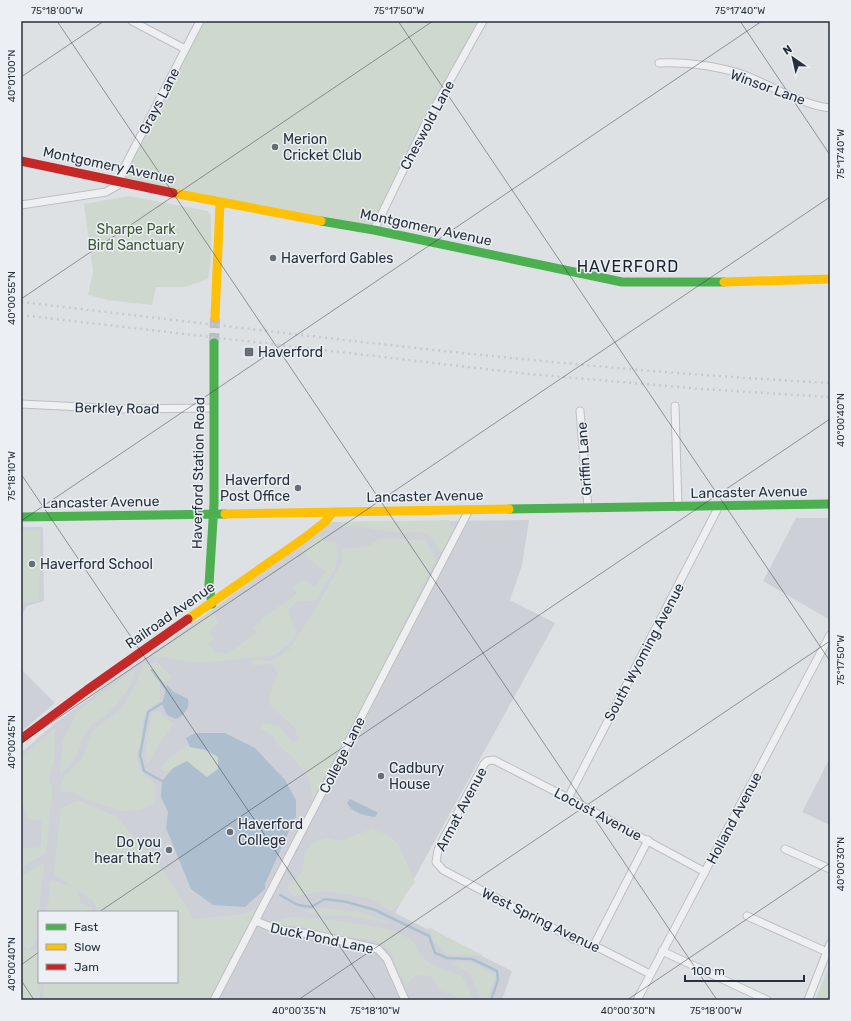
<svg xmlns="http://www.w3.org/2000/svg" width="851" height="1021" font-family="Rubik,sans-serif">
<style>
.built{fill:#cdd1d7;fill-rule:evenodd}
.green{fill:#cfd8cf}
.water{fill:#adbfcf}
.lines{fill:none;stroke-linecap:round;stroke-linejoin:round}
.stream{stroke:#adbfcf;stroke-width:2.5}
.secondary-tunnel{stroke:#b9bec2;stroke-width:10;stroke-dasharray:10 5;stroke-linecap:butt}
.street-casing{stroke:#bdbfc2;stroke-width:9}
.street{stroke:#eeeff1;stroke-width:7}
.fast{stroke:#4caf50;stroke-width:9}
.slow{stroke:#ffc107;stroke-width:9}
.jam{stroke:#c62828;stroke-width:9}
.rail{stroke:#c7c9cc;stroke-width:2.5;stroke-dasharray:2 4;stroke-linecap:butt}
.ticks{fill:none;stroke:#27303c;stroke-width:1;stroke-opacity:0.45}
.poi-dot{fill:#676e77;stroke:#ecf0f4;stroke-width:1.5}
.labels{text-anchor:middle;stroke-width:3;stroke-linejoin:round;paint-order:stroke}
.street-label{font-size:14px;fill:#27303c;stroke:#ecf0f4}
.poi-label{font-size:14px;fill:#27303c;stroke:#ecf0f4;text-anchor:start}
.park-label{font-size:14px;fill:#3d5734;stroke:#ecf0f4}
.quarter-label{font-size:16px;letter-spacing:1px;fill:#19212d;stroke:#ecf0f4}
.neatline{fill:none;stroke:#27303c;stroke-width:1.5}
.ticks-label{font-size:10px;text-anchor:middle;fill:#27303c}
</style>
<rect width="100%" height="100%" fill="#dee1e4"/>
<path class="built" d="M796,518H830V620L763,581Z
M529,520L522,565L510,600L555,623L395,913L512,971L502,1000H21V753L55,723L220,604L328,522ZM39,912H177V982H39Z
M21,527H43L44,601L27,606L21,616Z
M21,669L55,703L21,732Z
M830,758V825L802,812Z"/>
<path class="green" d="M201,21H483L374,230L119,181Z
M129,196L208,211L211,215V259L208,279L185,287H156L152,305L106,300L105,299L88,295L93,272L84,204Z
M449,520L451,526L455,528L442,554C438,549 435,540 430,536C423,530 414,533 406,533C387,533 353,522 338,528L341,522Z
M40,530L39,602H21V531Z
M319,536L327,543L335,540L338,557L335,568L316,600L296,602L288,610L296,634L289,644L275,655L201,663L152,656L212,612L219,623L209,631L213,638L208,644L216,652L227,654L257,633L254,628L261,622L260,620L297,594L293,587L303,580L315,587L326,570L319,567L301,550Z
M379,538L425,540L436,559L370,692L313,799L309,778L292,756L278,745L272,735L260,728L262,723L279,726L293,743L298,740L295,728L271,706L269,698L278,673L272,664L253,665L251,660L271,661L289,650L315,610L342,562V549L370,546Z
M157,662L173,678L160,684V701C139,711 144,722 141,740C140,746 136,753 137,759C139,770 146,777 155,784V803L140,810L121,811L83,798L73,792H61L62,780L83,757L93,730L112,716L123,706L137,682L143,665Z
M135,669C133,685 120,702 108,713C103,718 94,722 89,728C76,744 81,761 60,774L63,740L78,711Z
M158,711L173,724L161,741L147,765L146,747L152,713Z
M55,728L54,760L49,778L52,790L46,853L21,868V849L41,847V820L28,819L21,798V757Z
M187,746L206,750L218,757V769L207,777L187,762L165,772L161,768L169,758Z
M77,800L117,817L166,875L194,919L245,914L260,907L210,1000H43L44,982H177V912H98L93,900L77,890L81,904L92,907V912H47L51,880L74,888L54,874L61,809Z
M372,829L388,835L398,844L415,882L396,908L390,911L373,900L347,894L326,891L294,896L286,887L302,873L305,852L315,841L326,838L340,841Z
M44,863L36,940L29,950L21,943V876Z
M320,908L360,912L393,924L346,915L321,916L304,911Z
M289,917C312,917 395,925 411,940C417,945 418,953 423,958C432,968 450,971 462,976L474,1000H459L456,996L441,991L431,976L415,975L406,986L388,948L375,941L316,931L298,925L284,926L270,922Z
M428,927L484,956L447,954L435,942Z
M21,945L26,951L37,949L40,1000H21Z
M471,962L495,975L487,1000H481L471,975L452,963Z
M830,964V1000H815Z"/>
<path class="water" d="M167,685L174,692L188,699C190,708 184,715 176,719L167,715L162,704Z
M195,733H225L255,748L285,780L296,800V816L265,884V889L245,907L213,905L191,889L166,828L168,812L161,797L162,781L173,768L187,761L207,777L218,769V757L206,750L190,747L186,738Z
M350,799L375,811L378,813L375,817C365,816 352,813 347,803Z"/>
<g class="lines">
<path class="stream" d="M152,670L167,690
M162,781L144,771L140,755L148,712L164,702
M280,895L298,905L311,907L325,899L347,902L375,910L429,936L435,953L447,958L472,959L497,971L498,980L491,1000"/>
<path class="secondary-tunnel" d="M214,343L215,317"/>
<defs>
<path id="street" d="M132,21L185,49
M659,63C686,62 718,66 744,75C773,86 799,104 830,108
M21,205L106,192L118,185L124,168L200,21
M374,230L425,125L483,21
M21,404L123,409L214,408
M675,406L678,507
M580,411L588,508
M568,798L719,506
M785,849L830,869
M747,916L827,952
M256,921L275,929L316,935L378,949L387,959L405,1000
M593,947L648,840
M662,951L767,1000
M650,974L601,949L574,939L443,870L436,862L438,850L444,838L484,764L487,761L494,760L568,798L705,872
M214,1000L469,510
M637,1000L830,635
M808,1000L830,944"/>
</defs>
<use href="#street" class="street-casing"/>
<use href="#street" class="street"/>
<path class="fast" d="M321,221L374,230L622,282H724
M509,509L830,504
M21,517L225,514
M212,604L209,585L214,504V343"/>
<path class="slow" d="M173,193L321,221
M724,282L830,279
M215,317L220,203
M225,514L509,509
M188,619L303,539L325,522L333,512"/>
<path class="jam" d="M21,161L173,193
M21,739L87,690L188,619"/>
<path class="rail" d="M21,302C290,333 559,369 830,383
M21,315L529,374L702,389L830,397"/>
</g>
<path class="ticks" d="M57,21L717,1000M398,21L830,661M740,21L830,155M21,77L104,21M21,299L433,21M21,474L376,1000M21,521L762,21M21,743L830,197M99,912L830,419M21,965L39,952M21,980L34,1000M298,1000L830,641M627,1000L830,863"/>
<g class="poi-dot">
<circle cx="275" cy="147" r="4"/>
<circle cx="273" cy="258" r="4"/>
<rect x="244" y="347" width="10" height="10" rx="2"/>
<circle cx="298" cy="488" r="4"/>
<circle cx="32" cy="564" r="4"/>
<circle cx="381" cy="776" r="4"/>
<circle cx="230" cy="832" r="4"/>
<circle cx="169" cy="850" r="4"/>
</g>
<g class="labels">
<g class="street-label">
<text transform="translate(768 87) rotate(20)" y="5">Winsor Lane</text>
<text transform="translate(159 101) rotate(-63)" y="5">Grays Lane</text>
<text transform="translate(427 125) rotate(-62)" y="5">Cheswold Lane</text>
<text transform="translate(109 165) rotate(12)" y="5">Montgomery Avenue</text>
<text transform="translate(426 227) rotate(12)" y="5">Montgomery Avenue</text>
<text transform="translate(117 408) rotate(1)" y="5">Berkley Road</text>
<text transform="translate(584 459) rotate(-94)" y="5">Griffin Lane</text>
<text transform="translate(198 473) rotate(-89)" y="5">Haverford Station Road</text>
<text transform="translate(749 492) rotate(-1)" y="5">Lancaster Avenue</text>
<text transform="translate(425 496) rotate(-1)" y="5">Lancaster Avenue</text>
<text transform="translate(101 502) rotate(-1)" y="5">Lancaster Avenue</text>
<text transform="translate(170 615) rotate(-35)" y="5">Railroad Avenue</text>
<text transform="translate(644 652) rotate(-62)" y="5">South Wyoming Avenue</text>
<text transform="translate(342 755) rotate(-63)" y="5">College Lane</text>
<text transform="translate(461 809) rotate(-62)" y="5">Armat Avenue</text>
<text transform="translate(598 814) rotate(28)" y="5">Locust Avenue</text>
<text transform="translate(734 818) rotate(-62)" y="5">Holland Avenue</text>
<text transform="translate(541 920) rotate(26)" y="5">West Spring Avenue</text>
<text transform="translate(322 938) rotate(12)" y="5">Duck Pond Lane</text>
</g>
<g class="poi-label">
<text x="283" y="144">Merion<tspan x="283" dy="16">Cricket Club</tspan></text>
<text x="281" y="263">Haverford Gables</text>
<text x="258" y="357">Haverford</text>
<text x="290" y="485" text-anchor="end">Haverford<tspan x="290" dy="16">Post Office</tspan></text>
<text x="40" y="569">Haverford School</text>
<text x="389" y="773">Cadbury<tspan x="389" dy="16">House</tspan></text>
<text x="238" y="829">Haverford<tspan x="238" dy="16">College</tspan></text>
<text x="161" y="847" text-anchor="end">Do you<tspan x="161" dy="16">hear that?</tspan></text>
</g>
<g class="park-label">
<text x="136" y="234">Sharpe Park<tspan x="136" dy="16">Bird Sanctuary</tspan></text>
</g>
<g class="quarter-label">
<text x="628" y="272">HAVERFORD</text>
</g>
</g>
<rect width="851" height="1021" fill="none" stroke="#ecf0f4" stroke-width="44"/>
<rect x="38" y="911" width="140" height="72" fill="#ecf0f4" stroke="#9da3aa"/>
<rect x="46" y="924" width="20" height="6" fill="#4caf50" stroke="#9da3aa"/>
<text x="74" y="931" font-size="12" fill="#27303c">Fast</text>
<rect x="46" y="944" width="20" height="6" fill="#ffc107" stroke="#9da3aa"/>
<text x="74" y="951" font-size="12" fill="#27303c">Slow</text>
<rect x="46" y="964" width="20" height="6" fill="#c62828" stroke="#9da3aa"/>
<text x="74" y="971" font-size="12" fill="#27303c">Jam</text>
<g transform="translate(793 58) rotate(326)" stroke="#ecf0f4" stroke-width="3" paint-order="stroke">
<path d="M0-3L7 15L0 10L-7 15Z" fill="#27303c"/>
<text y="-6" font-size="11" font-weight="bold" text-anchor="middle" fill="#27303c">N</text>
</g>
<path d="M685 975v6h119v-6" fill="none" stroke="#27303c" stroke-width="2"/>
<text x="691" y="975" font-size="12" fill="#27303c" stroke="#ecf0f4" stroke-width="3" paint-order="stroke">100 m</text>
<rect x="22" y="22" width="807" height="977" class="neatline"/>
<g class="ticks-label">
<text x="57" y="14">75°18'00"W</text>
<text x="399" y="14">75°17'50"W</text>
<text x="740" y="14">75°17'40"W</text>
<text transform="translate(11 76) rotate(-90)" y="4">40°01'00"N</text>
<text transform="translate(840 154) rotate(-90)" y="4">75°17'40"W</text>
<text transform="translate(11 298) rotate(-90)" y="4">40°00'55"N</text>
<text transform="translate(840 420) rotate(-90)" y="4">40°00'40"N</text>
<text transform="translate(11 476) rotate(-90)" y="4">75°18'10"W</text>
<text transform="translate(840 660) rotate(-90)" y="4">75°17'50"W</text>
<text transform="translate(11 742) rotate(-90)" y="4">40°00'45"N</text>
<text transform="translate(840 864) rotate(-90)" y="4">40°00'30"N</text>
<text transform="translate(11 964) rotate(-90)" y="4">40°00'40"N</text>
<text x="299" y="1014">40°00'35"N</text>
<text x="375" y="1014">75°18'10"W</text>
<text x="628" y="1014">40°00'30"N</text>
<text x="716" y="1014">75°18'00"W</text>
</g>
</svg>
